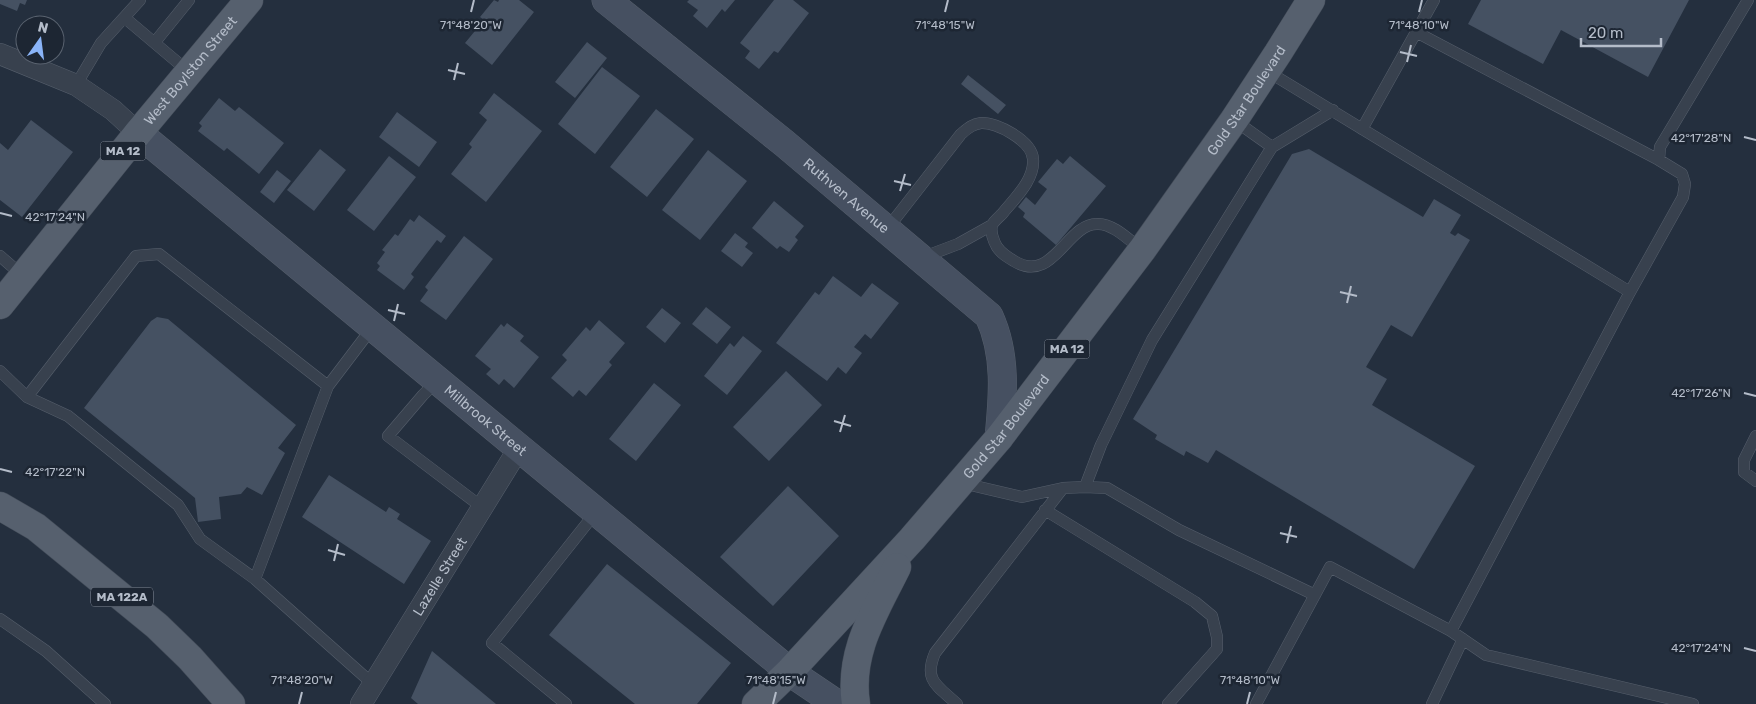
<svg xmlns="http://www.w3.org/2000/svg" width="1756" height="704" font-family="Rubik,sans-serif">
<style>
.building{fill:#455162}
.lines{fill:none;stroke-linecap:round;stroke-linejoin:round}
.service-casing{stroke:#565f6c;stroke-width:12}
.minor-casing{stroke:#565f6c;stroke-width:22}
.secondary-casing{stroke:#565f6c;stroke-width:29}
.primary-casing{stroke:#414a57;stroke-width:29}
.service{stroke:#38414e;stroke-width:11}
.minor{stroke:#38414e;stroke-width:21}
.secondary{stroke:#465061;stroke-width:28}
.primary{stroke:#56606e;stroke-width:28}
.ticks{fill:none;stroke:#b4bcc9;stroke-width:2}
.labels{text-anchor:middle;stroke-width:5;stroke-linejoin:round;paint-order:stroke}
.shield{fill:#1d2633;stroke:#878f9c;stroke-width:1}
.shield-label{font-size:12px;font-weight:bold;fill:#b4bcc9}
.street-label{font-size:14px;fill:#b4bcc9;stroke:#1d2633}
.ticks-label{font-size:12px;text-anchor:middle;fill:#b4bcc9;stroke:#1d2633;stroke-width:5;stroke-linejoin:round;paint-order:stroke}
</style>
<rect width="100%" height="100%" fill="#242f3e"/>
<path class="building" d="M0,0H27L25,5L20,3L17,11L0,4Z
M494,0L498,2L499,0H519L534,12L492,65L465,43L484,20L480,17Z
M689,0H735L725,12L722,9L707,28L693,16L698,10L687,2Z
M774,0H793L809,13L778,53L774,51L759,69L745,58L750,51L740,43Z
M1481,0H1689L1648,77L1561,30L1543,64L1468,24Z
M587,42L607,58L575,98L555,82Z
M602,67L640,96L595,154L558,124Z
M968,75L1006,105L998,114L961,84Z
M494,93L542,131L486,202L451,174L472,147L469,144L487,120L479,113Z
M219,98L235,111L239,107L284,143L259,174L227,148L224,151L198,131L202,126L199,123Z
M656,109L694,139L647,197L610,167Z
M397,112L437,142L419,167L379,137Z
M31,120L73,152L22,217L0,200V143L8,150Z
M320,149L346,170L314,211L287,190Z
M1309,149L1423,217L1434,199L1461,215L1450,233L1455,236L1458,233L1470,240L1412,337L1391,325L1366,367L1387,379L1372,405L1475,466L1414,569L1216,450L1208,463L1186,451L1184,456L1155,439L1157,435L1133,419L1292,154Z
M708,150L747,181L700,240L662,210Z
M389,156L416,177L374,231L347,210Z
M1070,156L1106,186L1056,245L1023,217L1025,213L1018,207L1026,197L1035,205L1047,189L1038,182L1057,159L1063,164Z
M277,170L291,181L274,203L260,192Z
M774,201L804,226L795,237L798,240L789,252L780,246L777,249L752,228Z
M419,215L446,236L441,243L437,240L411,274L414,277L404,290L377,270L380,266L377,263L385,252L382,250L395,234L398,236L410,219L414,222Z
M735,233L748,243L745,247L753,253L742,267L721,251Z
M464,236L493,259L446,320L420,301L428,290L425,287Z
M833,276L861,297L872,283L899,303L871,339L865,334L854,347L862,353L846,374L838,367L827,381L776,343L815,292L819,295Z
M706,307L731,327L717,344L692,324Z
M662,308L681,323L665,343L646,327Z
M157,317L168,319L296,425L278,448L285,453L262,495L247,487L241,494L219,497L221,519L198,522L195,498L84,408L151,321Z
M599,320L625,343L609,362L612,365L586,396L579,390L573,397L551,378L567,360L562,355L586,327L590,331Z
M507,323L524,336L520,341L539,357L514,388L504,379L499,385L486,374L491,369L475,356L501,324L504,327Z
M743,336L762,351L727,395L704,376L730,343L734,347Z
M786,371L822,405L769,461L733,427Z
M654,383L681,405L636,461L609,439Z
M329,475L386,512L389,507L400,514L397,519L431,541L404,584L302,517Z
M788,486L839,536L773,606L720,557Z
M607,564L731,663L697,704H635L549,635Z
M432,651L496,704H418L411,698Z"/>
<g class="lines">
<defs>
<path id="service" d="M125,18L189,72
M1416,32L1659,160
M155,42L189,0
M76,85L101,43L140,0
M1234,120L1272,147
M1362,129L1434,0
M887,229L961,134C967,129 972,124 981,123C997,122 1032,141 1033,159C1035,180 1014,199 1002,214C999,217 994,221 992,225C990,232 994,242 997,247C1002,254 1007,257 1014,261C1053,285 1066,224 1097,224C1113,223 1130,241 1142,250
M0,256L23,276
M921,258L958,244L992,225
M1630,292L1683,197L1685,184L1682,174L1659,160L1660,147L1748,0
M0,371L27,397L68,416L178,505L200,539L255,579L374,685
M437,381L423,395L388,436L483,508
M27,397L136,256L159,254L328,386
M1756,436L1744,460V472L1756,481
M962,483L1022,497L1063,488L1085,487L1107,488L1179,530L1315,595
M1085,487L1101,445L1152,340L1272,147L1333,110
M1045,510L1195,602L1212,616L1217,637V649L1168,704
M255,579L328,386L372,328
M0,619L46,651L105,704
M1451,631L1486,655L1693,704
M566,704L492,643L596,512
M957,704C938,686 923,681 935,653L1063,488
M1256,704L1330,567L1451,631L1630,292L1267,71
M1432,704L1463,639"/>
<g id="minor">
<path d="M0,54L76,85L113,110L138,133"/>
<path id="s1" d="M361,704L519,448"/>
</g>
<g id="secondary">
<path id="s2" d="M606,0L784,143L989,316C1007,355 1003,396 999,438"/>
<path id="s3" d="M138,133L794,675L837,704"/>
</g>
<g id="primary">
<path id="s4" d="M0,305L138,133L249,0"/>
<path d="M0,506L36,527L157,626L190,658L231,704"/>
<path id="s5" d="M756,704L790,671L912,539L999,438L1142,250L1234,120L1278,53L1311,0"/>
<path d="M856,704C848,652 875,612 897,567"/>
</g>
</defs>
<use href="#service" class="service-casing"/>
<use href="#minor" class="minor-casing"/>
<use href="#secondary" class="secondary-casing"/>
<use href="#primary" class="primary-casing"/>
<use href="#service" class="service"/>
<use href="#minor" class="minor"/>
<use href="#secondary" class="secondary"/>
<use href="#primary" class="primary"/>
</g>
<path class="ticks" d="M471,12L474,0M945,12L948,0M1419,12L1422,0M1400,52L1417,56M1407,62L1411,45M448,70L465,74M454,80L458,63M1744,137L1756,140M894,181L911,185M900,191L905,174M0,213L12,216M1340,292L1357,296M1347,303L1351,286M388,310L405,314M394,321L398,304M1744,393L1756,396M834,421L851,426M840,432L845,415M0,469L12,472M1280,533L1297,537M1287,543L1291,526M328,550L345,555M334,561L338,544M1744,648L1756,651M299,704L302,692M773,704L776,692M1247,704L1250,692"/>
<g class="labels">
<g class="shield">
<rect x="100.5" y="141.5" width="45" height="19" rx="4"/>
<rect x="1044.5" y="339.5" width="45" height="19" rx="4"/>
<rect x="91" y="587.5" width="62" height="19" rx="4"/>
</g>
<g class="shield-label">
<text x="123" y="155">MA 12</text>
<text x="1067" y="353">MA 12</text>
<text x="122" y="601">MA 122A</text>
</g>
<g class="street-label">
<text dy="5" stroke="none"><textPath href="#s4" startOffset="302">West Boylston Street</textPath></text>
<text dy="5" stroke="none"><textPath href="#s5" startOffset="779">Gold Star Boulevard</textPath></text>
<text dy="5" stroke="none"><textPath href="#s2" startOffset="310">Ruthven Avenue</textPath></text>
<text dy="5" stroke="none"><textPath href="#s3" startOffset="451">Millbrook Street</textPath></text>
<text dy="5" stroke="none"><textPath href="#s5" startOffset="374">Gold Star Boulevard</textPath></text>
<text dy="5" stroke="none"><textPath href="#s1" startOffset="150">Lazelle Street</textPath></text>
</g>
</g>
<g class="ticks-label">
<text x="471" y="29">71°48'20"W</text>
<text x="945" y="29">71°48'15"W</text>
<text x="1419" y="29">71°48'10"W</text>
<text x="1701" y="142">42°17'28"N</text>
<text x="55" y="221">42°17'24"N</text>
<text x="1701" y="397">42°17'26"N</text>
<text x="55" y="476">42°17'22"N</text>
<text x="1701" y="652">42°17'24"N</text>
<text x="302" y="684">71°48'20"W</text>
<text x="776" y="684">71°48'15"W</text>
<text x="1250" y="684">71°48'10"W</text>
</g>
<g transform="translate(40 40) rotate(14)"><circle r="24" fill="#1d2633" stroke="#59626f"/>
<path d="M0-4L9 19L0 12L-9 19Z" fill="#8ab4f8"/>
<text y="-8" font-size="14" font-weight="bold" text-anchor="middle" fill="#b4bcc9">N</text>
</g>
<path d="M1581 38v8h80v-8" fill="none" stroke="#b4bcc9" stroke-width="2.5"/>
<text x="1588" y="38" font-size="15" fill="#b4bcc9" stroke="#1d2633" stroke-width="4" paint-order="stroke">20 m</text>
</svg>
